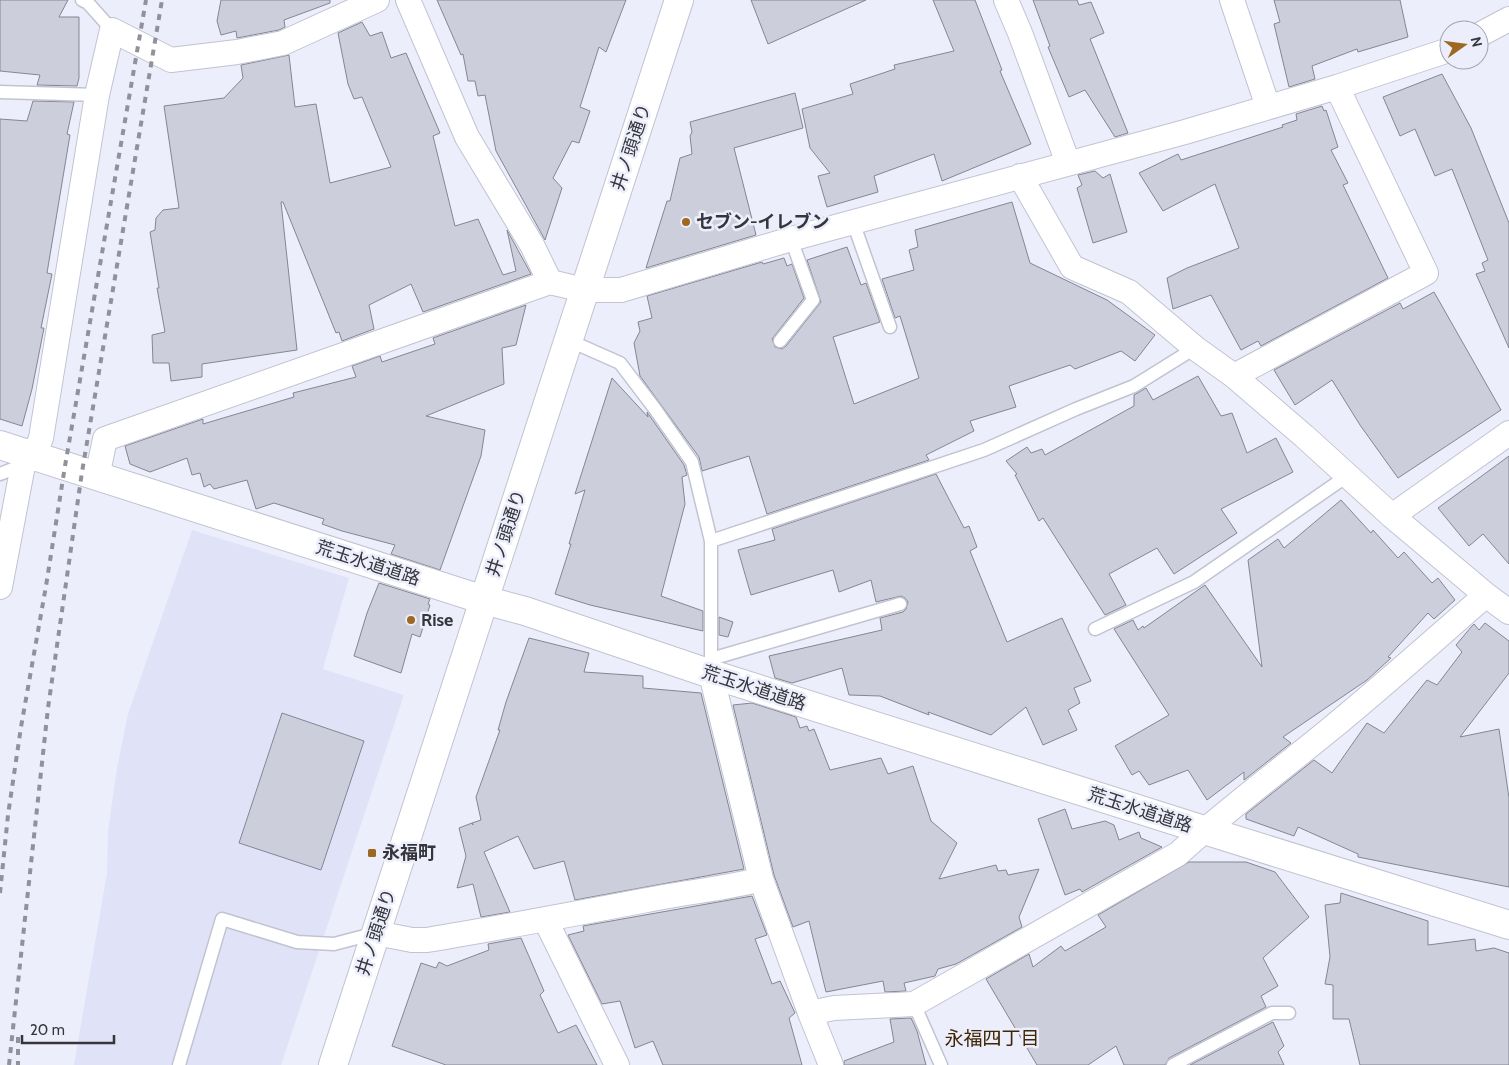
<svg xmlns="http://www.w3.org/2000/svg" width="1509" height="1065" font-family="Cabin,'Noto Sans JP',sans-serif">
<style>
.built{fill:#e0e3f8}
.building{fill:#cccedc;stroke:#848693}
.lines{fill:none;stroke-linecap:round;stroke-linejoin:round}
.lane-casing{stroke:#c1c3d1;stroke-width:15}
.street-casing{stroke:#c1c3d1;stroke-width:26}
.secondary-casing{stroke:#c1c3d1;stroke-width:30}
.lane{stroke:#fff;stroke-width:12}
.street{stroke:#fff;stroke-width:24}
.secondary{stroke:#fff;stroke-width:28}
.rail{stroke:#90919b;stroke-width:4;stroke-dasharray:6 6;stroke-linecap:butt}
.poi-dot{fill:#9d6820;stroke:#eceefc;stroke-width:2}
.labels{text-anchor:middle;stroke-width:5;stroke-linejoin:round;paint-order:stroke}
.street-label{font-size:18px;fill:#35353b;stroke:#eceefc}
.poi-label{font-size:18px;font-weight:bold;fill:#35353b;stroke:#eceefc;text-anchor:start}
.neighbourhood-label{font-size:19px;fill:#3f2604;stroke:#eceefc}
</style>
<rect width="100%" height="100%" fill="#eceefc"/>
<path class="built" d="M192,530L349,578L323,669L404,695L281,1065H74L107,873L108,831L117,768L128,714Z"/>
<path class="building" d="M0,0H68L59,17H79V78L77,86L37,85L40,75L0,71Z
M221,0H330V3L284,20L285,27L279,30L237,38L236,31L221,35L217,21Z
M437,0H626L606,52L599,47L580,107L590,111L579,143L572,141L553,178L562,188L545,240L496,151L485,95L478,96L475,81H468L463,54L461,55Z
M751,0H866L768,44Z
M933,0H975L1002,70L1000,71L1031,144L942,181L934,154L874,176L878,192L827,207L818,176L830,173L810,148L802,109L853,94L850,84L895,69L894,65L954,51Z
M1033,0H1077L1079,5L1091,2L1104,33L1090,39L1128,133L1115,137L1085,90L1069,97L1048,47L1050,46Z
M1274,0H1400L1408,37L1358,52L1357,49L1312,66L1315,79L1289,87L1274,24L1280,22Z
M362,22L370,36L382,32L391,58L406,53L440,133L433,136L455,226L478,219L503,275L516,271L507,230L531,274L423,312L411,284L369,305L374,329L342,341L339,332L336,333L283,202H281L297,350L202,364V377L171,381L169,363H153L152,335L165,332L157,288H159L150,232L155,230L156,218L163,210L179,208L164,106L224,98L243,78L241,65L289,55L295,107L316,104L330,183L391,167L362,97L354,99L348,84L338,33Z
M1442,74L1471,128L1509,223V348L1476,274L1485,271L1482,263L1488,260L1452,169L1435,176L1415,129L1400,136L1383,97Z
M795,93L803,128L734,148L756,235L646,268L667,201H670L680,158L692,154L690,136L692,132L690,122Z
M33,101L74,102L67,134L70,135L47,273L52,274L41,328H44L32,389L22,426L0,419V119L27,121Z
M1322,106L1324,111L1326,110L1338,147L1331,150L1348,183L1343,185L1388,278L1261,346L1258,341L1241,350L1211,295L1173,309L1167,278L1187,268L1239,248L1215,184L1163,211L1139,173L1178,154L1181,160L1283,127L1282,125L1297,120L1296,114Z
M1095,171L1103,178L1110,174L1127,232L1093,243L1077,188L1082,185L1078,175Z
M1012,202L1030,263L1107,300L1155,335L1135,361L1121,351L1075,369L1070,365L1009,386L1016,407L970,421L974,431L926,455L929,460L767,514L749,456L702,471L699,457L640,376L634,343L640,331L638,322L652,318L647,296L762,262L763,264L784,258L787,266L792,264L804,298L772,339L775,347L782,349L786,346L821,302L807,260L847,247L861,285L866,283L880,322L833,337L854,404L919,378L900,316L895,318L882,279L914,270L909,250L918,247L915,230Z
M1434,292L1501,410L1398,478L1360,425L1332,380L1295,405L1274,370L1400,303L1403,309Z
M526,305L516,345L502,348L504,384L426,416L485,430L481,456L440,570L391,554L395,545L342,531L322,524L324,519L274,503L256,509L247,480L214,489L210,484L204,487L200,473L192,475L187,458L150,472L130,464L125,446L203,419V424L294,397L293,393L356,377L352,366L380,356L382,362L435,344L433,338Z
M1198,376L1221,416L1232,413L1247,453L1276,438L1293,472L1221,509L1237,533L1174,574L1157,548L1109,574L1126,605L1105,615L1043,518L1039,521L1015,475L1017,474L1006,461L1027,447L1031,453L1042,449L1045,455L1134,406V395L1146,388L1153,400Z
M612,378L648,417L647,412L684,465L687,475L682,477L685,504L661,596L703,611V631L590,605L555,594L571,544H569L585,490L575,494Z
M1509,456V564L1483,534L1469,546L1438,508Z
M936,474L964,528L969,526L977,547L970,551L1007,642L1062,618L1091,681L1074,688L1080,703L1068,710L1077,730L1043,745L1026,707L991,735L928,712L929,715L880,696L849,695L842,668L792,683L775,678L769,656L882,630L880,618L903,612L906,609L908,602L905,598L901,596L876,602L871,580L839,592L833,570L751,595L738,550L775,540L772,529Z
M1341,500L1371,533L1373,530L1398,558L1404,552L1432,583L1438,578L1455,600L1434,619L1428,613L1388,657L1391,658L1367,680L1283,737L1291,743L1244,780V772L1207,800L1188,770L1149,785L1139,771L1132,775L1115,746L1169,715L1114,629L1133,620L1138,630L1143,626L1144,628L1205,585L1262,667L1248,560L1278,539L1284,548Z
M379,583L430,599L428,604L430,605L420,637L412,634L401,673L354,656L367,613Z
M719,617L733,622L728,637L719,635Z
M1485,623L1509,641V673L1460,737L1499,729L1509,798V887L1358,857V854L1298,827L1294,836L1246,819V814L1314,760L1332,773L1367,723L1384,733L1427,680L1437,685L1462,652L1456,645L1472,626L1474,624L1479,630Z
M529,638L589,653L584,672L643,676V688L701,693L744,869L575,900L564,861L534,869L518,836L484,852L510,912L481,917L473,884L457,888L466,856L459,828L472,823L473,825L472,823L481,820L476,797L500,730H498L506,702Z
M752,703L796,717L800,728L807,726L809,731L814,729L830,770L881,758L888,774L913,766L931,821L957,843L939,879L996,865L998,871L1006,870L1008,875L1039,869L1019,917L1022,927L956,964L938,969L935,976L904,983L906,991L885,992L883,981L826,992L809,921L793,927L774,875L733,705Z
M282,713L364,741L321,870L239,843Z
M1065,809L1072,829L1105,821L1114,825L1119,840L1139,832L1141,838L1162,847L1082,892L1080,889L1065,895L1038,819Z
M1189,862H1246L1275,872L1309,917L1263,958L1278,986L1261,996L1266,1007L1169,1058L1165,1065H1124L1116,1046L1088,1065H1037L986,979L1029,954L1033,967L1061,946L1065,951L1106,927L1098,915Z
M1341,893L1428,921V945L1475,939L1476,951L1494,948L1509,953V1065H1360L1349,1019H1333V985L1325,984L1330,957L1325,905L1340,903Z
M752,896L767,935L755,939L772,984L780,981L795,1013L789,1018L802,1065H663L653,1041L635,1048L620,1001L602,1004L568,935L584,931L583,926Z
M521,938L544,991L540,995L558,1033L576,1025L597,1065H446L392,1046L421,963L436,968L439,962L447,966L489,950L488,944Z
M911,1018L917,1031L926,1065H844V1061L894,1042L890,1019Z
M1273,1022L1284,1046L1278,1052L1284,1065H1190Z"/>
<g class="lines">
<defs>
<path id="lane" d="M82,0L88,3L112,30
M0,92L97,95
M853,222L890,327
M568,340L620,363L655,409L692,462L711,541V674
M780,341L813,300L791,239
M0,474L23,465
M711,541L984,450L1076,409L1134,386L1195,348
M1095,629L1194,582L1347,476
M711,659L900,604
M914,1004L941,1065
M179,1065L222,919L297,942L334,944L376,933
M1173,1065L1272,1013H1289"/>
<path id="street" d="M408,0L467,137L532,245L550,282
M1006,0L1020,33L1068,163
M1232,0L1268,107
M1479,35L1509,19
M1020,176L1072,267L1129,292L1195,348L1234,376L1304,436L1392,516L1486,595L1509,612
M1234,376L1426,273L1337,87
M97,477L105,439L550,282L584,290H621L791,239L1185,132L1337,87L1449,50
M1392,516L1509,433
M0,587L23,465L34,456L41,438L97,95L112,30L171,60L237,52L283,43L377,0
M711,674L761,879L810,1013L831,1065
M546,921L617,1065
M376,933L412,940H427C506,927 584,912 663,897C696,891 729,888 761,879
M810,1013L834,1008L914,1004L1178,854C1226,810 1278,772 1328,731C1382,687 1433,641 1486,595"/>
<path id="secondary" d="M0,445L484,600L525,611L711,674L1204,830L1509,925
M333,1065L679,0"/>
</defs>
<use href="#lane" class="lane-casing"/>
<use href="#street" class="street-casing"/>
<use href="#secondary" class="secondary-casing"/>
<use href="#lane" class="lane"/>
<use href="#street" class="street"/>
<use href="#secondary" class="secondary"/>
<path class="rail" d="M0,893L8,815L21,727L46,586L65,466L146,0
M18,1037V1065
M9,1065L48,708L82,472L162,0"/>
</g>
<g class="poi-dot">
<circle cx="686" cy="222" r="5"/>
<circle cx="411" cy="620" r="5"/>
<rect x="367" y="848" width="10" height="10" rx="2.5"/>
</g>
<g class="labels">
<g class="street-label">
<text transform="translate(631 147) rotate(-72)" y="6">井ノ頭通り</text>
<text transform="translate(506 533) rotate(-72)" y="6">井ノ頭通り</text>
<text transform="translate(368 563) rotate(18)" y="6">荒玉水道道路</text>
<text transform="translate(754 688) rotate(18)" y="6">荒玉水道道路</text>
<text transform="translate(1140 810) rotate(18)" y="6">荒玉水道道路</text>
<text transform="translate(376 932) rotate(-72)" y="6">井ノ頭通り</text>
</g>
<g class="poi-label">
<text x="696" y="228">セブン-イレブン</text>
<text x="421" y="626">Rise</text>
<text x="382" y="859">永福町</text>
</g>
<g class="neighbourhood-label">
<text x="992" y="1045">永福四丁目</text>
</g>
</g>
<g transform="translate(1464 45) rotate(76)"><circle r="24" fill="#eceefc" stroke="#a3a4af"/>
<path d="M0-4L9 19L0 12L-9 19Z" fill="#9d6820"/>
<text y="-8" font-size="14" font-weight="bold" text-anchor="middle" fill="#35353b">N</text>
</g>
<path d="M22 1035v8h92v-8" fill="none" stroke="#35353b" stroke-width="2.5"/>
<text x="30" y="1035" font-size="15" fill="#35353b" stroke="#eceefc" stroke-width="4" paint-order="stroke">20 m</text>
</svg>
